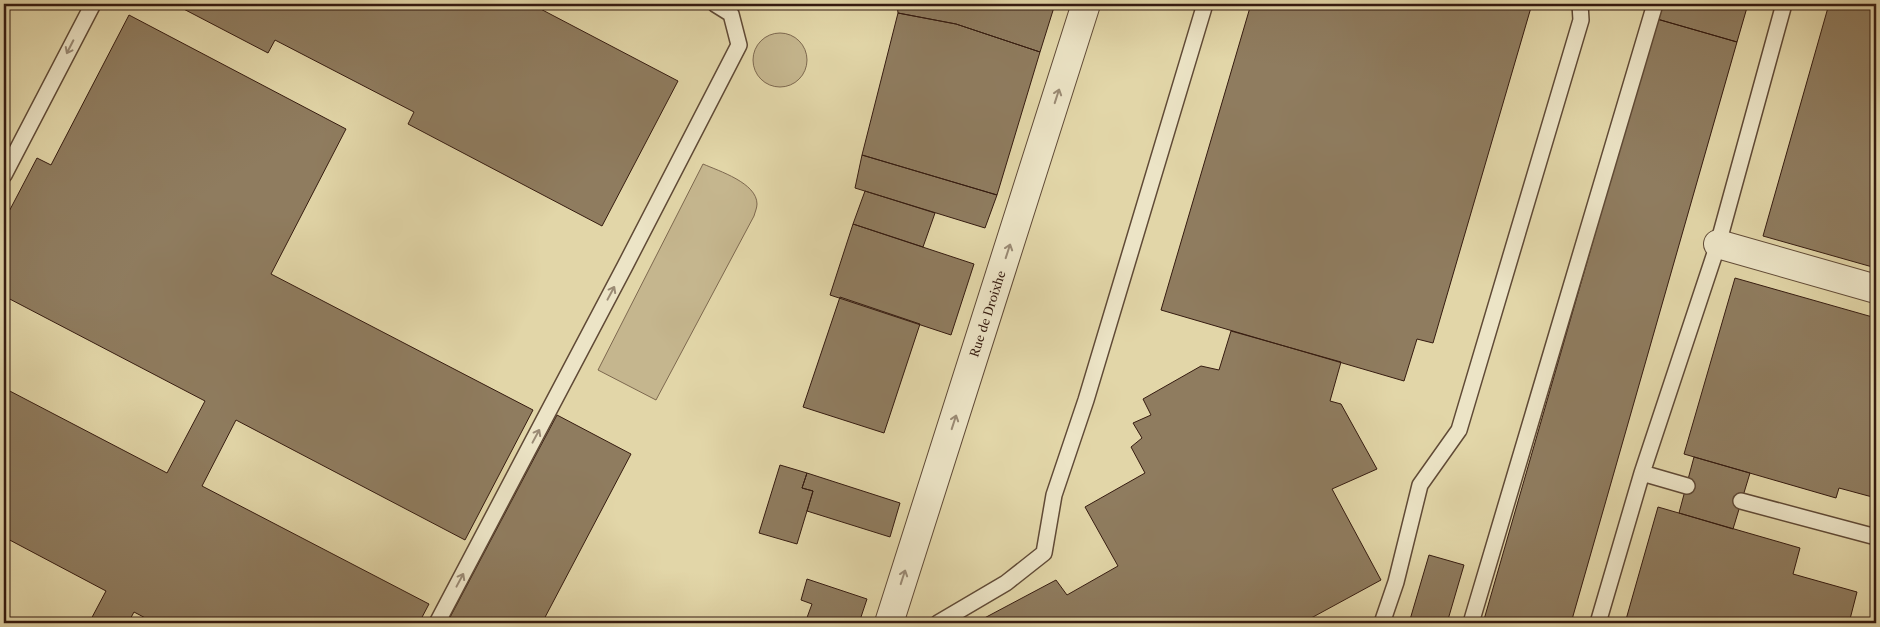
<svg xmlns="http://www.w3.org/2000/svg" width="1880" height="627" font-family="'Libre Caslon Text',serif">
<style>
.green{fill:#c5b68e;stroke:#7d684f}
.building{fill:#8f7c5f;stroke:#351b10}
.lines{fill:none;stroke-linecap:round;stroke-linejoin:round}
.service-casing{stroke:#604a36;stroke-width:18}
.minor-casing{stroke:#604a36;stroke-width:30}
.service{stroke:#ece4c6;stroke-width:15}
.minor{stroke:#ece4c6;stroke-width:28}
.oneway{stroke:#9a8a74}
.labels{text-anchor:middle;stroke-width:4;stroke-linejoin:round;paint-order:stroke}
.street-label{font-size:12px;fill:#351b10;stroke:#ece4c6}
</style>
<rect width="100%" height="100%" fill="#e2d6a8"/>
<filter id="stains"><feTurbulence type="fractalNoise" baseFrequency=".004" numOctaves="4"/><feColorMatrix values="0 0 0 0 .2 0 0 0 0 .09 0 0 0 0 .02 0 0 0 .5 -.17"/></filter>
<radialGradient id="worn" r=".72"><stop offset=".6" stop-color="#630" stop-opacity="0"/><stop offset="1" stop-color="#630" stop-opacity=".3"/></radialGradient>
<path class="green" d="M753 60a27 27 0 1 1 54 0a27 27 0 1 1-54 0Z
M703,164C719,171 757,183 757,204C757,208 755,212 754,216L656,400L598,370Z"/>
<path class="building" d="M174,4H531L678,81L602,226L408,124L414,112L275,40L268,53Z
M897,4H1055L1040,52L956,24L898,13Z
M1251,4H1532L1433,343L1417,339L1404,381L1161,310Z
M1662,4H1748L1737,42L1657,19Z
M1829,4H1876V268L1763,236Z
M898,13L956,24L1040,52L997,195L862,155Z
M129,15L346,129L271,274L533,410L465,540L236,420L202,486L429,604L419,623H155L134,612L128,623H89L106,591L4,537V388L167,473L205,401L4,296V221L37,158L51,165Z
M1657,19L1737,42L1571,623H1483Z
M862,155L997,195L985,228L855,188Z
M865,191L935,213L923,247L853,224Z
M853,224L974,264L951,335L830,295Z
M1735,278L1876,318V498L1839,488L1836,498L1684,454Z
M840,297L920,324L884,433L803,407Z
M1231,331L1341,362L1330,401L1341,404L1377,469L1332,489L1381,580L1302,623H975L1056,580L1067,595L1118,566L1085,507L1145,473L1131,447L1142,438L1133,423L1151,415L1143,399L1201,366L1219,370Z
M557,415L631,454L542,623H447Z
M1694,457L1750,473L1733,529L1679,513Z
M780,465L807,473L802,488L813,491L797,544L759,533Z
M807,473L900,503L890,537L807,511L813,491L802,488Z
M1658,507L1800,548L1793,574L1857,592L1849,623H1625Z
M1429,555L1464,565L1447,623H1409Z
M807,579L867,599L859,623H805L812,604L801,600Z"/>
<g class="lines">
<defs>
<path id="service" d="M4,175L93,4
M1642,473L1687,486
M1741,501L1876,537
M437,623L625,266L739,45L731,14L715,4
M938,623L1006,583L1044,553L1054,495L1086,400L1205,4
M1382,623L1396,582L1420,485L1459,430L1581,20L1580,4
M1471,623L1655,4
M1598,623L1642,473L1718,244L1784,4"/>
<path id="minor" d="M1718,244L1876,289
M889,623L1086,4"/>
</defs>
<use href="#service" class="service-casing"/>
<use href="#minor" class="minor-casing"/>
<use href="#service" class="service"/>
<use href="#minor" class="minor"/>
</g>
<defs><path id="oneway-shaft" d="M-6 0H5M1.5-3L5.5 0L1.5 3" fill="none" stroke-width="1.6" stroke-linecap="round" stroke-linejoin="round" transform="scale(1.25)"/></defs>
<g class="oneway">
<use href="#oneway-shaft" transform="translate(70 47) rotate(117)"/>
<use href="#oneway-shaft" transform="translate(1057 96) rotate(-72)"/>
<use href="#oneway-shaft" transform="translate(1008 251) rotate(-72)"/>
<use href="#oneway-shaft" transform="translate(611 293) rotate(-62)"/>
<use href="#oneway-shaft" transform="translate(954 422) rotate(-72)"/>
<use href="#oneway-shaft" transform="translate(536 436) rotate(-62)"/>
<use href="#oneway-shaft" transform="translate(903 577) rotate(-72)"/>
<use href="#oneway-shaft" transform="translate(460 580) rotate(-62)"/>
</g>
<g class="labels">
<g class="street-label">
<text transform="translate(988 314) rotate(-72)" y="4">Rue de Droixhe</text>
</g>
</g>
<rect width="1880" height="627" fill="none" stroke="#e2d6a8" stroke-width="20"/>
<rect x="5" y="5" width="1870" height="617" fill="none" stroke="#351b10" stroke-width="2.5"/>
<rect x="10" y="10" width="1860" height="607" fill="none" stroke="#351b10"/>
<rect width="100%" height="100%" filter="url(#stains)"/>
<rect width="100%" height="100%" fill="url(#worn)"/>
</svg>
